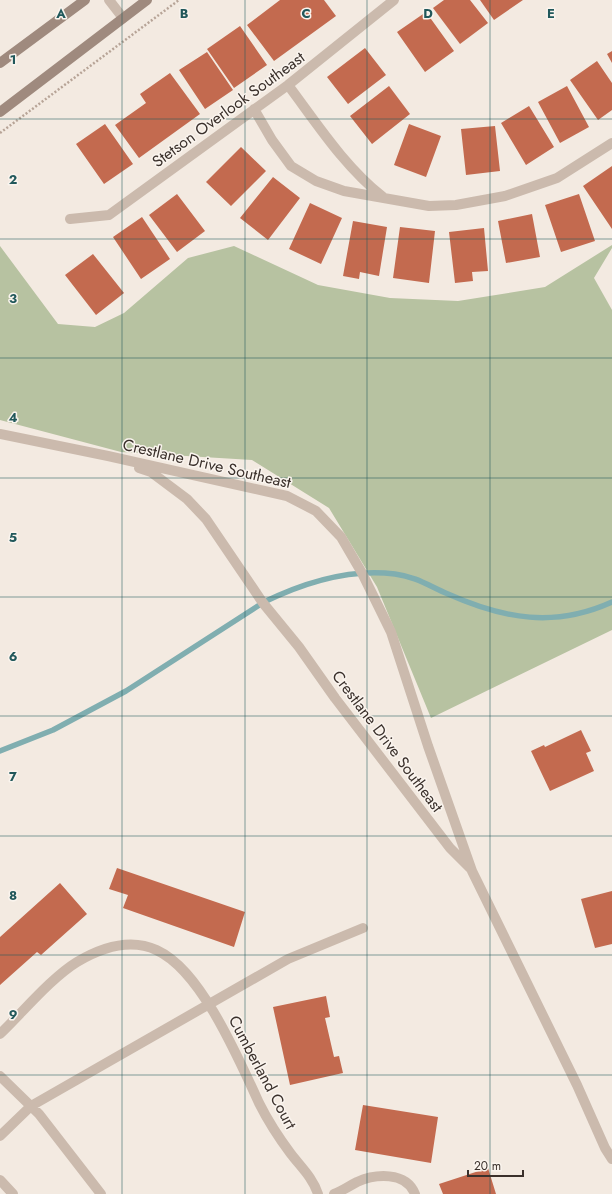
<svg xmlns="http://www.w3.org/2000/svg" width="612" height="1194" font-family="Jost,sans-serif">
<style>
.green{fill:#b7c2a1}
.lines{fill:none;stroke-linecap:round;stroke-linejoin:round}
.stream{stroke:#80aeb0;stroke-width:5.5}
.building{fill:#c36a4f}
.path{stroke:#b7a497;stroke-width:2.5;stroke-dasharray:2 2;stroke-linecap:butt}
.street{stroke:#cbbaad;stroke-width:10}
.secondary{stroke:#9f8a7e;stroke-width:10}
.grid{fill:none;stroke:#21585b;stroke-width:1;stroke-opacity:0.55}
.labels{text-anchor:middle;stroke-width:3;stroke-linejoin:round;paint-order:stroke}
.street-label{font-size:16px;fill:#3a302b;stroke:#faf4ee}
.grid-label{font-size:13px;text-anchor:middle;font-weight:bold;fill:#21585b;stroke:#faf4ee;stroke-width:3;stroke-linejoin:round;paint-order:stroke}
</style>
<rect width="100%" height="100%" fill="#f3eae1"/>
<path class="green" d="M612,245V248L594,278L612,310V630L431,718L377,587L329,508L252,460L121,452L0,420V246L58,324L95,327L124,313L188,258L234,246L318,285L390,298L458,301L545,287Z"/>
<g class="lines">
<path class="stream" d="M0,751L53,730L126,691L264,602C305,582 349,568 395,574C417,577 429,586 448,594C504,619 555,628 612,602"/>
</g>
<path class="building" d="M280,0H324L336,16L274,61L247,25Z
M444,0H470L488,23L460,44L433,8Z
M480,0H523L494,20Z
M426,12L454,51L425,72L397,32Z
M240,26L267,65L234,88L207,49Z
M365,48L386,75L348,104L327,77Z
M612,51V63L607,54Z
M207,52L233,90L205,109L179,70Z
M597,61L612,83V110L598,120L570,80Z
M170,73L200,114L139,158L115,125L146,103L140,94Z
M389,86L410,114L372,144L350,116Z
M567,86L589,127L560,143L538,102Z
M529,106L554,147L526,165L501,123Z
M105,124L133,164L104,184L76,144Z
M409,124L441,136L426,177L394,165Z
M495,126L500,171L466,175L461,129Z
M241,147L266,171L231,206L206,182Z
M612,166V229L583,186Z
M273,177L300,198L268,240L240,218Z
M177,194L205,231L177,252L149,215Z
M579,194L595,241L561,252L545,205Z
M310,203L342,218L321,264L289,249Z
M532,214L540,257L506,263L498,221Z
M142,217L170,259L141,279L113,237Z
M353,221L387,227L379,276L360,272L359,279L343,276Z
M400,227L435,231L429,283L393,278Z
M484,228L488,271L472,272L473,281L455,283L449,232Z
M93,254L124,293L96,315L65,275Z
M581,730L591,751L586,753L594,771L550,791L531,751L544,745L545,747Z
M117,868L245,912L234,947L123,908L128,895L109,889Z
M60,883L87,914L41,955L37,952L0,985V937Z
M612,891V944L595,948L581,899Z
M326,996L330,1017L325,1018L334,1057L339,1056L343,1073L290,1085L273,1007Z
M363,1105L438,1117L431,1163L355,1150Z
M488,1168L496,1194H443L439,1184Z"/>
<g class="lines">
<path class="path" d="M0,133L179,0"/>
<path class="street" d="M109,0L123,18
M288,85C318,125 344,166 383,197
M254,109L272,140L291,166L316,181L344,191L429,206L456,205L505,196L557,178L612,143
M70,219L109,215L288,85L394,0
M0,434L108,456L287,496L316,511L341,537L362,573L391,632L428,746L472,871L577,1085L605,1148L612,1159
M139,468L151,472L187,499L206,519L263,603L299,647L335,698L450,848L470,868
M0,1034C23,1012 51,978 77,962C143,923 178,953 213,1011C231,1041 245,1072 259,1103C268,1121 279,1138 291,1154C301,1167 313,1178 318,1194
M0,1076L39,1114L101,1194
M0,1136L31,1106L288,959L363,928
M0,1180L13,1194
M334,1194C342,1191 349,1186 357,1182C375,1174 406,1171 415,1194"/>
<path class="secondary" d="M0,63L85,0
M0,112L147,0"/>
</g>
<path class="grid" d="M122,0V1194M245,0V1194M367,0V1194M490,0V1194M0,119H612M0,239H612M0,358H612M0,478H612M0,597H612M0,716H612M0,836H612M0,955H612M0,1075H612"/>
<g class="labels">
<g class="street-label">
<text transform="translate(228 109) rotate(-36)" y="6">Stetson Overlook Southeast</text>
<text transform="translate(207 463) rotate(13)" y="6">Crestlane Drive Southeast</text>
<text transform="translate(388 741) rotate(53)" y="6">Crestlane Drive Southeast</text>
<text transform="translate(263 1072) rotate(62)" y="6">Cumberland Court</text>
</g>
</g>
<g class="grid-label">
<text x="61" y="18">A</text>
<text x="184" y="18">B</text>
<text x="306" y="18">C</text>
<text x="428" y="18">D</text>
<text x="551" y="18">E</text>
<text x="13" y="64">1</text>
<text x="13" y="184">2</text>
<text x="13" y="303">3</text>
<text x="13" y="422">4</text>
<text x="13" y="542">5</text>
<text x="13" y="661">6</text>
<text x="13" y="781">7</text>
<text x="13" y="900">8</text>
<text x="13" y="1019">9</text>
</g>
<path d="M468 1170v6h55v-6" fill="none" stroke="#3a302b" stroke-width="2"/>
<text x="474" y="1170" font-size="12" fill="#3a302b" stroke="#faf4ee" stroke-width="3" paint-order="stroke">20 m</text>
</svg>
